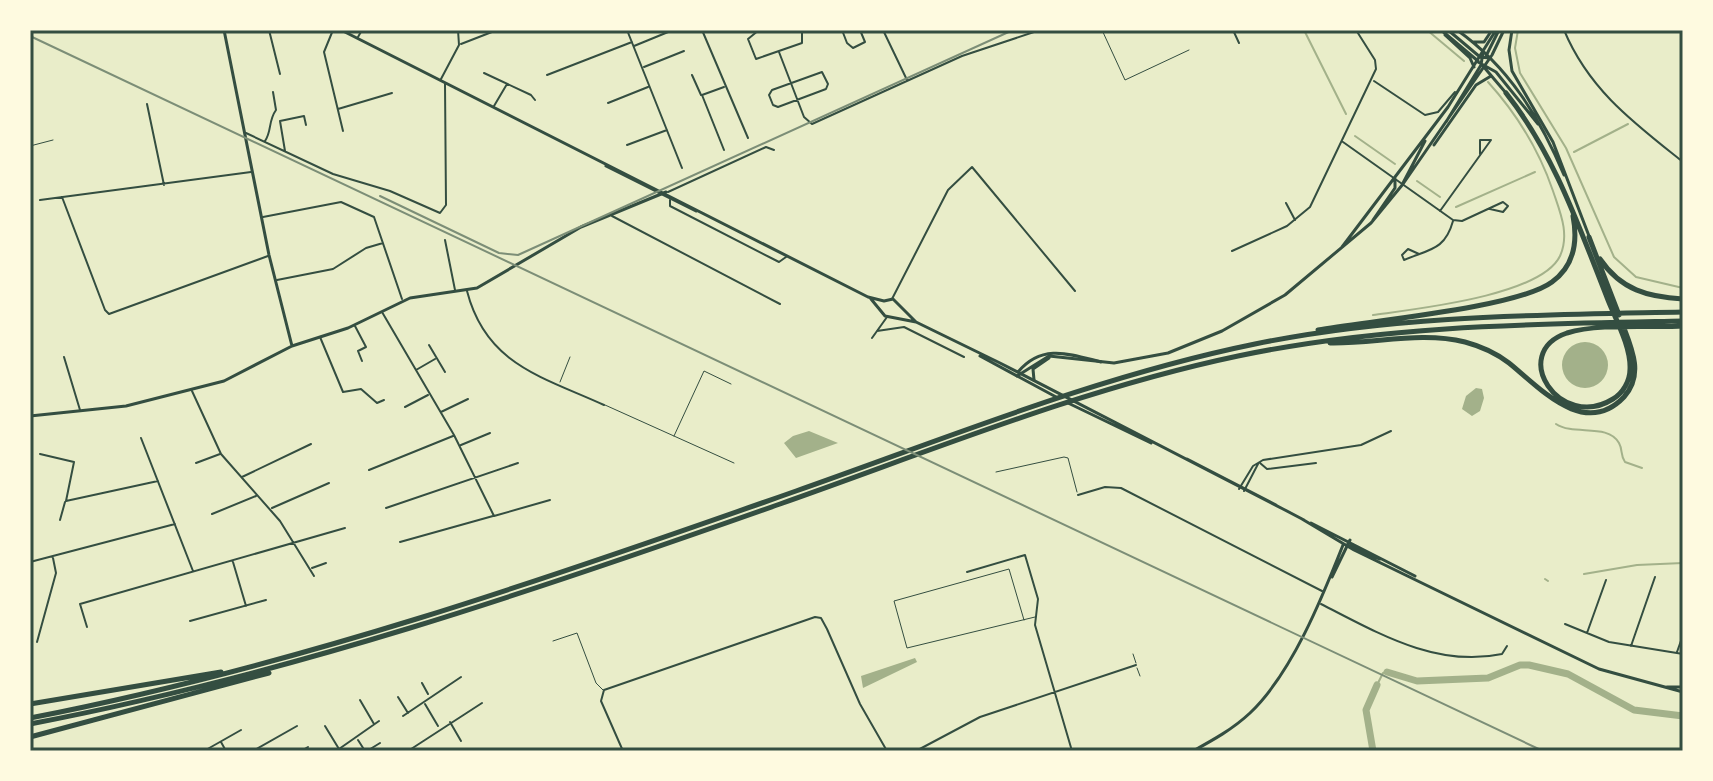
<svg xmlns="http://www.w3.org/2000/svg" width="1713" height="781" font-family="Helvetica,sans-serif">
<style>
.water{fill:#a3b18a}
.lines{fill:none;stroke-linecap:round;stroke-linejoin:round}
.stream{stroke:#a3b18a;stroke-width:2}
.river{stroke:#a3b18a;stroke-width:7}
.service{stroke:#344e41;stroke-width:1}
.minor{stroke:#344e41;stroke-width:2}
.tertiary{stroke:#344e41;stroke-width:3}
.secondary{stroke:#344e41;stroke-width:3}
.motorway{stroke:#344e41;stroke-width:5}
.tram{stroke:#7c8e77;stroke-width:2}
.rail{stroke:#7c8e77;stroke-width:2}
.neatline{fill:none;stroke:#344e41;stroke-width:3}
</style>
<rect width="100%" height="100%" fill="#e9edc9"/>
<path class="water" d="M1562 365a23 23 0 1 1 46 0a23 23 0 1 1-46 0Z
M1476,388L1482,389L1484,398L1480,411L1472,416L1462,409L1466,396Z
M809,431L838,443L796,458L784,443L793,436Z
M915,658L917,662L863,688L861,676Z"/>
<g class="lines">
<path class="stream" d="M1304,30L1346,114
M1427,30L1464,61
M1518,30L1515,48L1520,73L1566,148L1614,257L1636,277L1683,288
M1355,136L1395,164
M1574,152L1628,124
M1417,181L1440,197
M1456,207L1535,172
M1373,315C1415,309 1541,296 1560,256C1570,234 1560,212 1553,191C1539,150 1517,114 1488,82
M1556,424C1574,436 1608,423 1619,443C1623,450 1620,455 1625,462L1642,468
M1584,574L1637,565L1683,563
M1545,579L1548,581
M1377,685L1383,673L1387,672"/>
<path class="river" d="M1387,672L1417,681L1488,678L1520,665H1529L1568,674L1634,710L1683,716
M1373,751L1366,710L1377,685"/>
<path class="service" d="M1102,30L1125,80L1189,50
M30,146L53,140
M560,382L570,357
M605,405L734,463
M674,436L704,371L731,384
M996,472L1064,457L1068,458L1077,492
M1024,620L1009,569L894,601L907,648L1035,617
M553,641L577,633L596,683L603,690
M1133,654L1136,663
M1137,668L1140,676"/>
<path class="minor" d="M269,30L280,74
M333,30L324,52L343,131
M627,30L682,168
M702,30L748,138
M759,30L748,39L756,59L802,43V30
M842,30L847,43L853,48L865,42L860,30
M883,30L907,80
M1233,30L1239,43
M1564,30C1589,90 1634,123 1683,162
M358,37L362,30
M461,44L497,30
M634,46L673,30
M779,52L804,117L812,124L962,56L1040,30
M644,67L684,51
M822,72L828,84L826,89L778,107L773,105L769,95L772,90Z
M484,73L531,95L535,100
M547,75L632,42
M692,75L701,95
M441,79L459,45L458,30
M1374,81L1425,115L1438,112L1455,92
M724,87L702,95L724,150
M608,103L648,87
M147,104L164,185
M494,106L507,84
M338,109L392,93
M246,133L333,174L390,191L440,213L446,205L445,84
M265,141C272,131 268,121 276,110L273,92
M1343,142L1453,220L1462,221L1503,202L1508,206L1503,212L1490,209
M627,145L667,130
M285,151L280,121L304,116L306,125
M668,192L766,147L774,150
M62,197L105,310L109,314L268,256
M40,200L251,172
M670,200V206L779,262L786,257
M1286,203L1295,220
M1440,211L1491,140H1480V154
M612,216L780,304
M263,217L341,202L374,217L402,299
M445,240L455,290
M1232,251L1287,226L1310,207L1376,69L1375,60L1356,30
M1419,254L1408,249L1402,255L1404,260C1430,249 1445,250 1453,221
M277,280L333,269L366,248L383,243
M467,291C486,365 543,377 604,405
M892,299L948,190L972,167L1075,291
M382,312L454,435L494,516L550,500
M355,326L366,347L358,351L362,361
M877,331L904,327L964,357
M320,337L343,392L361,389L377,403L384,400
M872,338L887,317
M429,345L445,372
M64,357L80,410
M416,370L435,359
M192,391L221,454L280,521L314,576
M405,407L428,395
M441,412L468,399
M141,438L193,571
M461,445L490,433
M40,454L74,462L66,501L158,481
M196,463L220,454
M1260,463L1267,469L1316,463
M369,470L453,436
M242,477L311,444
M1239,489L1253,466L1263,460L1361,445L1391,431
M1244,491L1258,464
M1078,495L1105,487L1121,488L1322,591
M272,508L329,483
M386,508L518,463
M212,514L256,496
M60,520L65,502
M400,542L493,516
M30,562L175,524
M233,562L246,606
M312,568L326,563
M967,572L1025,555L1038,599L1035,625L1072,751
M1321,604C1378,633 1436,668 1502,654L1507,646
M190,621L266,600
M1565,624L1609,642L1683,654
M87,627L80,604L345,528
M1587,633L1606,580
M37,642L56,573L53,558
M1631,646L1655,577
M1677,652L1683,635
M422,683L428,694
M398,697L408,713
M360,700L374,724
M425,704L438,726
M403,716L461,677
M450,722L461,741
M325,726L339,749L379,721
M358,740L365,751
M221,742L226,751
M204,751L241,730
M253,751L297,726
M301,751L308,747
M367,751L380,743
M408,751L482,703
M623,751L601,701L604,690L815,617L821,618L827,629L860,704L887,751
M916,751L980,717L1136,665"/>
<path class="tertiary" d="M224,30L269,255L292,346
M1441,30L1478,61
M1448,30L1480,57L1490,58
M1457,30C1509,67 1540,118 1564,175
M1512,30L1509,50L1512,71L1553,142L1589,236
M1445,35L1470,58L1474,67
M1473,42H1484L1492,30
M1486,56L1499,30
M1478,62L1496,72L1538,124
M1483,66L1506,93
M1446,122L1481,65L1483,52
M1434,145L1476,85L1491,76
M1403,183L1425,141
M1373,220L1395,188V179
M1342,247L1448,107L1496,30
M1017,376L1049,356L1114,363L1168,353L1222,331L1285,295L1371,223L1403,184L1492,55L1504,30
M1034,380L1033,369L1049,358
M30,416L126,406L224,381L292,346L348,328L410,298L477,288L581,227L666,192
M1332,577L1350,540
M1193,751C1213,740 1233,729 1250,713C1292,673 1322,598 1343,545"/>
<path class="secondary" d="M341,30L868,297L884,301L893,299L916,322
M606,166L696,211
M871,299L885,316L916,322L1000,363L1283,509
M980,356L1058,398
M1018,372C1042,343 1070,354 1101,362
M1068,403L1151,443
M1187,459L1276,505
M1283,509L1304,520
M1302,519L1354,550L1599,669L1683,692
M1311,523L1415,576
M1347,545L1380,559
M1667,687H1683"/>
<path class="motorway" d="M1506,93C1555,155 1579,227 1608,300C1616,320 1631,347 1630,369C1630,381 1623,393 1613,399C1560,432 1508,353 1567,333C1599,323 1649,328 1683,326
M1589,237L1619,315
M1600,259C1621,290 1648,297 1683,299
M1318,330C1368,321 1517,308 1552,282C1574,266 1578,242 1573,216
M1330,343C1375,344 1420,331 1465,342C1480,346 1496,353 1509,363C1539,387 1584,439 1624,397C1643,376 1633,351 1624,328
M30,704L221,672
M30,718C293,667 544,580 796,491C947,438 1098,376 1255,344C1396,315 1539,315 1683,312
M30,724C287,675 534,591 780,504C931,451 1081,389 1238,356C1385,325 1534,324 1683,321
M30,737L269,673"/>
<path class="tram" d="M380,196L499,253L518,255L1013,30"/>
<path class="rail" d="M30,36L1543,751"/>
</g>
<rect width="1713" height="781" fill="none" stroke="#fefae0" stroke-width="64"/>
<rect x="32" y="32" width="1649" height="717" class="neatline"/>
</svg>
